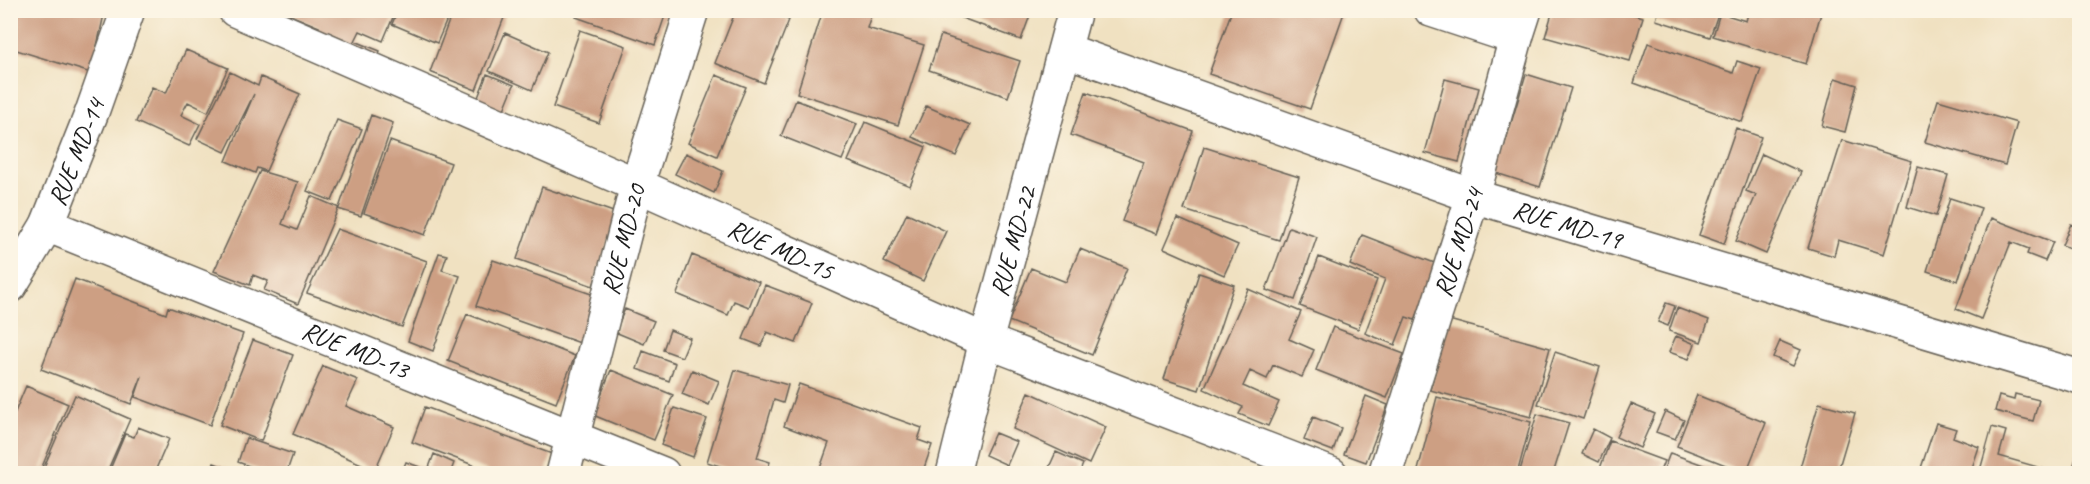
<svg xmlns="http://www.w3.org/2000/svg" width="2090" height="484" font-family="Caveat,sans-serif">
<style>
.building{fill:#cd9f83}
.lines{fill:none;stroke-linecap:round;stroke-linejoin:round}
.street-casing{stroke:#666156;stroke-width:36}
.street{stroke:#fff;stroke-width:33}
.labels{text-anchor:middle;stroke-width:6;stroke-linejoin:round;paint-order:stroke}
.street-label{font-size:26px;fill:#1c1c1c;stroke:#fcf5e5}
</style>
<rect width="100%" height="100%" fill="#fcf5e5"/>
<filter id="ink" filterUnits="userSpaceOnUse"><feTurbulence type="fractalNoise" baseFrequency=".0167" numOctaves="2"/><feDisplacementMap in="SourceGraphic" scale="12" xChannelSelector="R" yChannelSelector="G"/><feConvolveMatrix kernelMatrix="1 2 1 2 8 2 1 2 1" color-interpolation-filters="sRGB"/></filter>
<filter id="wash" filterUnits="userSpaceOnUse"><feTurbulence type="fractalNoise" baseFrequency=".008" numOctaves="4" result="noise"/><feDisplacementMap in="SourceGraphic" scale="24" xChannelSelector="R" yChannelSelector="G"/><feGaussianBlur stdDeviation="1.35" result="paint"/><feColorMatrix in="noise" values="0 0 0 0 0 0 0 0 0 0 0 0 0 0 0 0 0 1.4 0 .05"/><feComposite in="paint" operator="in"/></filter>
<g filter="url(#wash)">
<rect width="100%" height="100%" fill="#f0e1c1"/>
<g id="blocks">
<path class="building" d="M10,10H105L91,73L10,48Z
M292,10H396L383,41L360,31L355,41L380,51L376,63L314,37L319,27L290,15Z
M398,10H451L437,43L392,24Z
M453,10H507L476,90L430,72Z
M578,10H667L655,45L576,17Z
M736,10H767L789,20L764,83L715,63Z
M796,10H817L814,17Z
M823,10H867L872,12L867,28L924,45L898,125L797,93Z
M952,10H1032L1021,40L951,14Z
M1232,10H1345L1310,109L1209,74Z
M1553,10H1618L1643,17L1630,61L1545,37Z
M1659,10H1707L1718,14L1710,37L1656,20Z
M1749,10H1822L1806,64L1713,36L1720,13L1746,21Z
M580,30L626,46L599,123L553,107Z
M505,33L548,52L532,90L489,71Z
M941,35L1020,61L1008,97L929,70Z
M1648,43L1733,73L1737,61L1761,69L1742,122L1634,83Z
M186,50L228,68L208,112L188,102L181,115L200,124L189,146L136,122L152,87L166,93Z
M230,72L258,86L261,77L300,94L266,171L257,168L255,173L226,161L254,94L225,152L197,139Z
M487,74L514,85L503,112L477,100Z
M1526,74L1571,88L1540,187L1496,173Z
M716,75L746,87L717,156L688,143Z
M1835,78L1857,85L1845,132L1822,126Z
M1445,79L1479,88L1459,162L1425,153Z
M1086,92L1193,131L1156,234L1122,221L1144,162L1071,135Z
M796,100L857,124L842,160L781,136Z
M1938,100L2017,123L2005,165L1925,142Z
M926,106L970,125L956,156L912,137Z
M371,115L393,123L361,216L338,209L298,304L264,290L268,281L253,275L250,285L214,271L260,171L298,182L282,224L297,230L311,196L339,208Z
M337,120L362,129L332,201L307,191Z
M865,122L926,147L910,186L848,161Z
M1736,128L1761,137L1724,244L1699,235Z
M1842,140L1912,161L1884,254L1838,240L1834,256L1808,248Z
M390,141L451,163L425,235L364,213Z
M1204,147L1299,177L1279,240L1184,210Z
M686,153L723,171L714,193L675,174Z
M1762,154L1801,172L1766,254L1736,241L1756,195L1746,191Z
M1918,167L1948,175L1936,216L1907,207Z
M542,187L619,214L593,286L517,259Z
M1950,198L1981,208L1958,281L1927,271Z
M907,213L946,231L923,281L884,262Z
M1177,218L1238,245L1224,275L1164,248Z
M1991,218L2053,242L2045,261L2027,254L2029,249L2011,242L1981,319L1956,309Z
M2071,224L2080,228V252L2062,245Z
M1289,227L1317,237L1295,300L1266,290Z
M337,229L427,261L402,327L307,293Z
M1362,235L1437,264L1415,320L1406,317L1395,345L1365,333L1385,279L1350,265Z
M1080,249L1127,268L1092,355L1009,321L1031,268L1066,282Z
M439,253L447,255L442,270L460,276L433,351L408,341Z
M692,255L759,282L749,307L734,301L728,315L677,294Z
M1319,257L1377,280L1358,329L1300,306Z
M493,260L600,297L583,344L476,306Z
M1199,273L1234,285L1199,390L1164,379Z
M75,279L166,314L168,307L243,334L210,425L135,397L142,376L131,404L41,369Z
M765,285L812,303L796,343L767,332L761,346L743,339Z
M1248,289L1301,312L1289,339L1314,350L1302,377L1273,365L1267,379L1250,371L1243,386L1279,402L1268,426L1239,414L1243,407L1204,389Z
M2080,300V320L2072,317Z
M1666,303L1675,306L1668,326L1658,322Z
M1677,308L1709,320L1701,342L1669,331Z
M625,309L654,321L644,344L615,332Z
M467,314L575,356L556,403L448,361Z
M1449,320L1550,348L1531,417L1430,390Z
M1333,327L1404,354L1387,398L1316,370Z
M670,330L690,338L682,357L663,350Z
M1676,336L1695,344L1689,359L1669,352Z
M253,340L293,355L261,441L220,425Z
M1780,341L1801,350L1793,366L1773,357Z
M643,351L675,363L669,381L637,369Z
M1555,352L1600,367L1583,419L1538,404Z
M323,366L358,380L346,406L394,427L375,470L293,434Z
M611,370L673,395L654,440L593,415Z
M692,370L719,381L709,405L682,394Z
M735,370L788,385L783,403L774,400L757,458L770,462L766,474H745L707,462Z
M799,384L922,428L918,440L932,445L922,474H895L890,472L889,474H818L829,443L784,426Z
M26,386L68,404L39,474H18L10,470V424Z
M1029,392L1106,427L1089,464L1013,429Z
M2015,394L2039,400L2033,421L1995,411L1999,396L2014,400Z
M75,395L130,419L106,474H41Z
M1697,395L1766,423L1746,473L1677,446Z
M1366,396L1388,405L1366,462L1344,454Z
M1437,397L1531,422L1517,474H1417Z
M1819,403L1855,413L1837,474H1798Z
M1631,404L1655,414L1640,448L1616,437Z
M425,407L552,454L545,474H488L489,471L412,442Z
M674,408L707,419L693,457L661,445Z
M1665,411L1684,420L1675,439L1656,432Z
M1537,414L1569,423L1553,474H1519Z
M1313,417L1341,428L1333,451L1304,440Z
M1936,423L1956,429L1953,437L1979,447L1970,474H1919Z
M138,427L169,439L156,469L165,474H108L125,434L134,437Z
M1992,427L2006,431L1999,456L2062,474H1979Z
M1593,429L1610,438L1599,462L1582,454Z
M995,433L1017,442L1007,465L985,455Z
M246,438L293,454L286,474H271L238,462Z
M1610,441L1664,461L1659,474H1598Z
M2079,449L2080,474H2071Z
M1056,452L1083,464L1079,474H1046Z
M1670,453L1726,473V474H1662Z
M434,454L454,463L450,474H401L406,462L428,470Z
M214,463L240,473V474H210Z
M965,464L987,473V474H962Z"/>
</g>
</g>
<g filter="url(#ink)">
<use href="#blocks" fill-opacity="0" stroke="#666156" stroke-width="1.5"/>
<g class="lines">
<defs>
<g id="street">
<path id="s1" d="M235,10L637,185L986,341L1331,474"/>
<path d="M1431,10L1516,38"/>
<path id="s2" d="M1065,50L1473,196L2080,377"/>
<path id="s3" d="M47,225L663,474"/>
<path id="s4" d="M10,286L47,225L92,112L128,10"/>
<path id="s5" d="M563,474L637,185L692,10"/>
<path id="s6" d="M953,474L986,341L1075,10"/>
<path id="s7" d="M1385,474L1473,196L1516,38L1525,10"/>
</g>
</defs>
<use href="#street" class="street-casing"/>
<use href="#street" class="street"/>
</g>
</g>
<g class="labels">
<g class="street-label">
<text dy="9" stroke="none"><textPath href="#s4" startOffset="150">RUE MD-14</textPath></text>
<text dy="9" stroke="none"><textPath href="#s2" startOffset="532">RUE MD-19</textPath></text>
<text dy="9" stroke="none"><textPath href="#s5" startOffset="242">RUE MD-20</textPath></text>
<text dy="9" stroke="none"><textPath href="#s6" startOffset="240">RUE MD-22</textPath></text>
<text dy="9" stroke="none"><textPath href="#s7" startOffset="243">RUE MD-24</textPath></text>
<text dy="9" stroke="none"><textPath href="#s1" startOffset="596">RUE MD-15</textPath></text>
<text dy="9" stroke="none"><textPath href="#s3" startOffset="333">RUE MD-13</textPath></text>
</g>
</g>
<rect width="2090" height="484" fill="none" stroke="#fcf5e5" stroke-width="36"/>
</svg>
